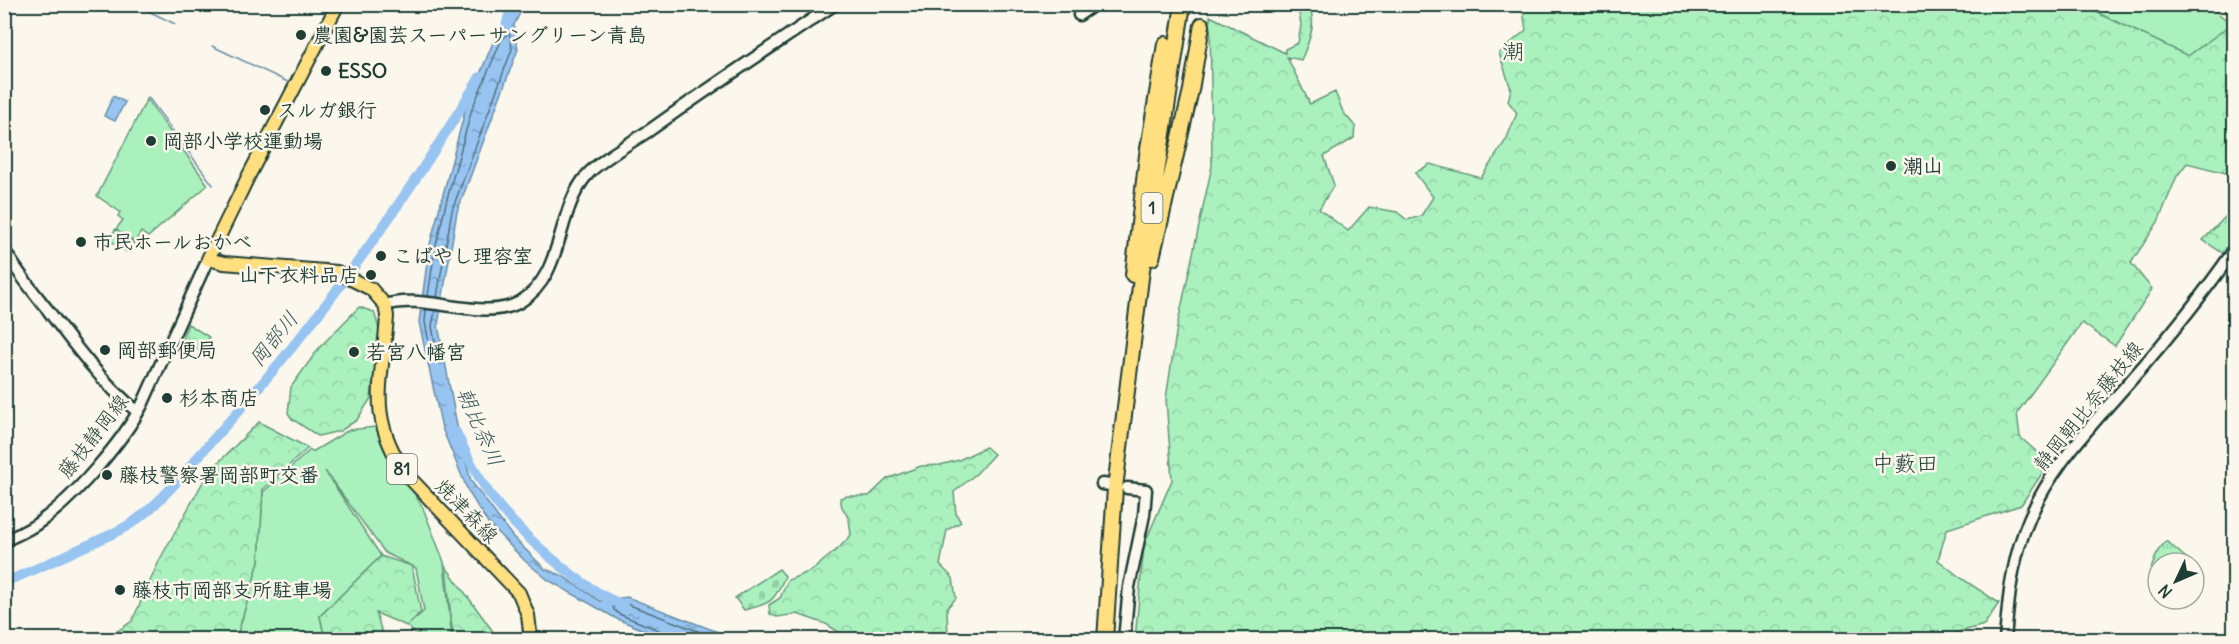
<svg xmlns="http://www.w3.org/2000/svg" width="2239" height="644" font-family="Delius,'Klee One',sans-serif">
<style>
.green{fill:#aaf1be;stroke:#649779;stroke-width:1.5}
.forest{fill:url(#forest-crowns);stroke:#649779;stroke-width:1.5}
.cemetery{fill:url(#cemetery-stones);stroke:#649779;stroke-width:1.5}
.park{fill:url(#park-tufts);stroke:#649779;stroke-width:1.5}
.water{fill:url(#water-ripples);stroke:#688ea6;stroke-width:1.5}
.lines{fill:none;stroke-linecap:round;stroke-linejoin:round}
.shore{stroke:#4f7380;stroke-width:1.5}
.stream{stroke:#688ea6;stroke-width:1.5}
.river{stroke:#98c4f2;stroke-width:10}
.secondary-casing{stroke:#1f3d34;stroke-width:15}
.primary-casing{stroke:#1f3d34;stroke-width:16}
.highway-casing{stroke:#1f3d34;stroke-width:18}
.secondary{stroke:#fbf7ec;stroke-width:10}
.primary{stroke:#ffdf80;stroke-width:12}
.highway{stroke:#ffdf80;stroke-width:14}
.poi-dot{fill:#1f3d34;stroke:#fbf7ec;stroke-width:2}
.labels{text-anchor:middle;stroke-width:5;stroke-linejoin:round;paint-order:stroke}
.shield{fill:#fbf7ec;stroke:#61756b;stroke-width:1.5}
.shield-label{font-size:18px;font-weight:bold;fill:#1f3d34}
.poi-label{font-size:20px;font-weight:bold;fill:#1f3d34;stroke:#fbf7ec;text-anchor:start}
.street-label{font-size:20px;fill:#1f3d34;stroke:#fbf7ec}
.water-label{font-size:21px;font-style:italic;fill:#37585a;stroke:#fbf7ec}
.quarter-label{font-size:22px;fill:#1f3d34;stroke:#fbf7ec}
</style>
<defs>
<pattern id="forest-crowns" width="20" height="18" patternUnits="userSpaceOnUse" patternTransform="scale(1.5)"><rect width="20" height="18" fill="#aaf1be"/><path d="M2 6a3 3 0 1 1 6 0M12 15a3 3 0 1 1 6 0" fill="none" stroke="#92d0a4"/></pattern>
<pattern id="cemetery-stones" width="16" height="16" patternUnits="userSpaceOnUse" patternTransform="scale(1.5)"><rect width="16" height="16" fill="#aaf1be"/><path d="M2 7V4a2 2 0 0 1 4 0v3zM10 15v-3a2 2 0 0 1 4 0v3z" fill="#92d0a4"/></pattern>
<pattern id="park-tufts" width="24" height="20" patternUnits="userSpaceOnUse" patternTransform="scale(1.5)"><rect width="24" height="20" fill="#aaf1be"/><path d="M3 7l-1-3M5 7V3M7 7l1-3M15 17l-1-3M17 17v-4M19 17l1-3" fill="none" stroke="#92d0a4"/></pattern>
<pattern id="water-ripples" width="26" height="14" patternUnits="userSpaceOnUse" patternTransform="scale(1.5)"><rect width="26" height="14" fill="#98c4f2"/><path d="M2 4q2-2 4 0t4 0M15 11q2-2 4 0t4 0" fill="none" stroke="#7ba0c5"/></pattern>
</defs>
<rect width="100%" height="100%" fill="#fbf7ec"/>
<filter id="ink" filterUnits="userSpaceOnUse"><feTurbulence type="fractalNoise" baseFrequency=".0167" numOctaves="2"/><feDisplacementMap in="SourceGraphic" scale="12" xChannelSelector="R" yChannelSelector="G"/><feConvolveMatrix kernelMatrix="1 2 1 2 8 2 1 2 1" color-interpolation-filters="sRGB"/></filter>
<g filter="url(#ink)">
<path class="green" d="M2081,5H2207L2232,24L2188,56Z
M147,99L208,185L148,237L141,232L135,242L116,229L123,220L118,216L120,212L97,196Z
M115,230L134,243L127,252L108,239Z
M375,427L423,508L444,562L452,639H422L407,626L424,611L416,568L385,553L325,471L381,556L320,616L325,639L236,640L259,561L263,492L310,450L312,452L349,430Z"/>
<path class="forest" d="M1306,5C1320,17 1308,45 1301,60L1287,57L1310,104L1335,92L1343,112L1355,126L1354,138L1324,156L1334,185L1319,209L1348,231L1369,207L1397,212L1407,220L1421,216L1433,197L1415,173L1430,164L1481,178L1506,140L1517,113L1508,101L1511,89L1499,53L1526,30L1522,5H2081L2188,56L2232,24L2234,25V175L2187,163L2177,176L2158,222L2131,263L2152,289L2115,346L2082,323L2017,413L2020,437L2049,463L2021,505L1947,529L1938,560L1961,578L1999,603L1984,625L1929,640L1135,639L1144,545L1172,480L1166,399L1177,327L1212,166L1210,16L1285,53V49L1298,43L1301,25L1299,13Z
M2234,197V241L2224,254L2203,240L2227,215Z
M359,307L374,312L380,332L371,398L357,420L340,431L318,436L292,419L288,413L291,387L319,348Z
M259,422L308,448L263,489L259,561L236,639H106L132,621L160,559L208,473Z
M986,447L994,454L977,473L954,492L956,514L961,522L947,530L940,565L953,578L956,598L947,608L948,639H850L826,624L797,614L777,617L770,614L769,605L780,598L788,580L811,571L839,548L851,535L849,519L842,507L840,498L847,496H869L887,479L921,466L940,465L959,460Z
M381,556L412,566L421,612L407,626L376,613L384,639H325L320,616Z
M446,567L492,630L497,639H453Z"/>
<path class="cemetery" d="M779,569L785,576C775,601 771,604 744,610L735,598Z"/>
<path class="park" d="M188,324L209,337L201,352L182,339Z
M2166,541L2192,563H2158V575L2149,574L2158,551Z"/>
<path class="water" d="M513,5H524L514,25L518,49L457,212L438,325L459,436L471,481L512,536L545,569L561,575L600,601L627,597L736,639H666L617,619L548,580L525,561L487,522L468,491L442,428L419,322L429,248L466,107L495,38L509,18Z
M113,96L125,102L115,121L104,116Z"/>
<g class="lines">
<path class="shore" d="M428,296L435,249L447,199L472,109L501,41L508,33L510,35L512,49L452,210L437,297
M426,310L425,322L429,343L432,345L435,342L432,326L435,311
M666,640L663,632L619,614L614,610L613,607L627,604L721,640"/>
<path class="stream" d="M134,4L175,24
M212,46L290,83
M148,97L213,185"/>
<path class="river" d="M505,30L512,4
M456,432C466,454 476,474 489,493C514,529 582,590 623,605
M4,582C29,573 51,562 75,551C94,542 115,534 132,523C165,500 191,464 217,435C317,325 404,204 480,77"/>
<defs>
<path id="secondary" d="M4,10L7,4
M1079,15L1095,4
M4,249C16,271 32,290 47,309C74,345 103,384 138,412
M385,305C425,292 484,323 520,302C565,275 555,212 587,175C600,160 632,142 650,130C711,86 773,46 835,4
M1102,484L1111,485
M4,541C17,535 30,530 41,521C75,497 124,440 143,403L208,259
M1124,640L1129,587L1144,515L1146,490L1127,488
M2005,640C2008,603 2011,567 2024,532C2045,472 2091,426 2132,379C2168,338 2203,295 2234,250"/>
<path id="primary" d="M338,4L249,175L208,259L224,263L337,272L371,289L385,305L387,316C383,383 365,413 406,474L519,593L528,615L531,640"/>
<path id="highway" d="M2230,4L2234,8
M1152,258L1191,90L1202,25
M1133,275L1147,155L1165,44
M1105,640L1115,488L1142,270L1183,4"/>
</defs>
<use href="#secondary" class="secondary-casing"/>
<use href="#primary" class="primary-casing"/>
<use href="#highway" class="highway-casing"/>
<use href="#secondary" class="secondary"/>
<use href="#primary" class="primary"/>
<use href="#highway" class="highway"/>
</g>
</g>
<g class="poi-dot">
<circle cx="301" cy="35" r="6"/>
<circle cx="326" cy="71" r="6"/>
<circle cx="265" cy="110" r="6"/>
<circle cx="151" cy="141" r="6"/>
<circle cx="1891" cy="166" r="6"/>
<circle cx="81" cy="242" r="6"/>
<circle cx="381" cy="256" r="6"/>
<circle cx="371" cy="275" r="6"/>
<circle cx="105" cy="350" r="6"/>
<circle cx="354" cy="352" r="6"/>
<circle cx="167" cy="398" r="6"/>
<circle cx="107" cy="475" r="6"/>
<circle cx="120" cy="590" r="6"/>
</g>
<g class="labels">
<g class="shield">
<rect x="1141.5" y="193" width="21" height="30" rx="4.5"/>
<rect x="387" y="454" width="30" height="30" rx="4.5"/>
</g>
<g class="shield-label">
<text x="1152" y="214">1</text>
<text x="402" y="475">81</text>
</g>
<g class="poi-label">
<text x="313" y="42">農園&amp;園芸スーパーサングリーン青島</text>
<text x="338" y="78">ESSO</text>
<text x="277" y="117">スルガ銀行</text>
<text x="163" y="148">岡部小学校運動場</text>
<text x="1903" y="173">潮山</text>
<text x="93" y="249">市民ホールおかべ</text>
<text x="393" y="263">こばやし理容室</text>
<text x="359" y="282" text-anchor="end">山下衣料品店</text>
<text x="117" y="357">岡部郵便局</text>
<text x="366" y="359">若宮八幡宮</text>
<text x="179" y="405">杉本商店</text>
<text x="119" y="482">藤枝警察署岡部町交番</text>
<text x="132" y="597">藤枝市岡部支所駐車場</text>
</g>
<g class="street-label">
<text transform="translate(2088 406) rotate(-51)" y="7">静岡朝比奈藤枝線</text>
<text transform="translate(93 436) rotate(-52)" y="7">藤枝静岡線</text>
<text transform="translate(467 511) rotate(46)" y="7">焼津森線</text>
</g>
<g class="water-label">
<text transform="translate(274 339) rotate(-51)" y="7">岡部川</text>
<text transform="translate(480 427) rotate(66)" y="7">朝比奈川</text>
</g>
<g class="quarter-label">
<text x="1513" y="59">潮</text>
<text x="1905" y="471">中藪田</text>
</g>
</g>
<rect width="2239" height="644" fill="none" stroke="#fbf7ec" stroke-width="24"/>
<rect x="12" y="12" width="2215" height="620" fill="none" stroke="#1f3d34" stroke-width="2" filter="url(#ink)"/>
<g transform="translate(2176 581) rotate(226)"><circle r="28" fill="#fbf7ec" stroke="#a3ada2" stroke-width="1.5"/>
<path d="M0-4.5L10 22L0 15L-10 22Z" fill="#1f3d34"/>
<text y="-9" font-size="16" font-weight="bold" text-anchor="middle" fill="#1f3d34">N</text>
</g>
</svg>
